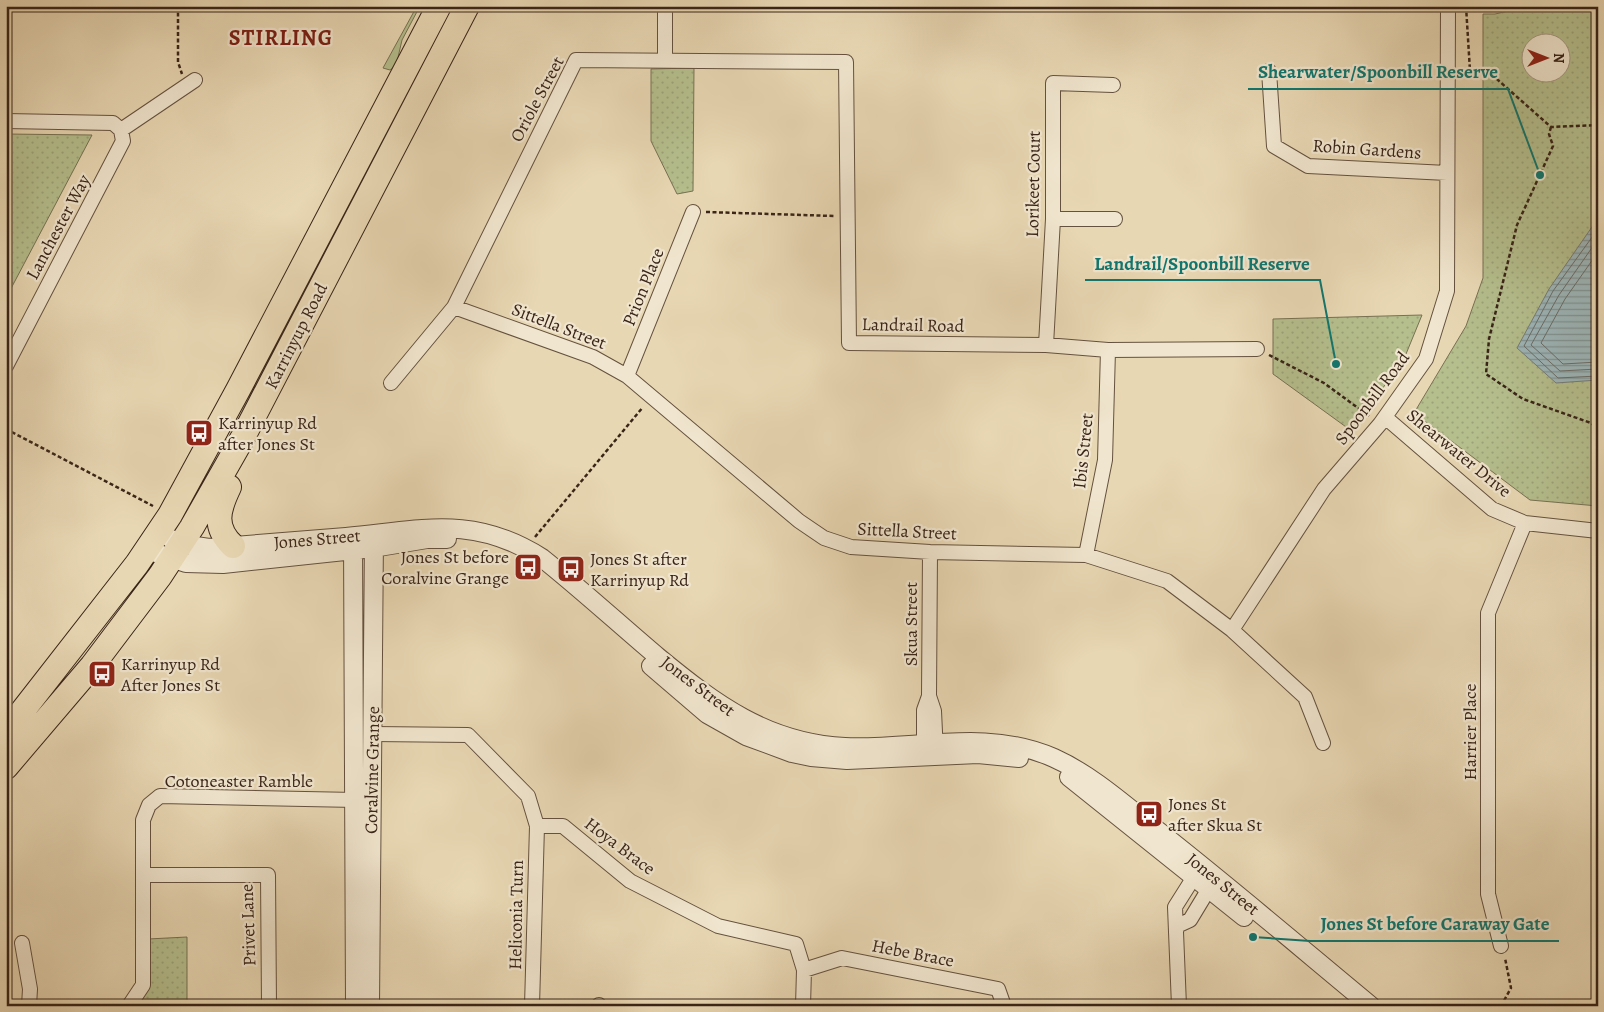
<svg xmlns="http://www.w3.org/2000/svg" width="1604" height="1012" font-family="Alegreya,serif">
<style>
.green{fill:#b5be8d;stroke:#777152}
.park{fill:url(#park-dots);stroke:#777152;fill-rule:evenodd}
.water{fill:url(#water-rules);stroke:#757c79}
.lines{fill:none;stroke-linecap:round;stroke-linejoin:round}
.shore{stroke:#6b6d68;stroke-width:1}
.minor-casing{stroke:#65513f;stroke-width:16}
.tertiary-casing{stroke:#65513f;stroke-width:20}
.trunk-casing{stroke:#392418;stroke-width:26}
.path{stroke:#392418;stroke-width:2.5;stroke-dasharray:4 2.5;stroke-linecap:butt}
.minor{stroke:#f0e5ce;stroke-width:14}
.tertiary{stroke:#f0e5ce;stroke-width:18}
.trunk{stroke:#e8d7b3;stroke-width:24}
.labels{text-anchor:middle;stroke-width:4.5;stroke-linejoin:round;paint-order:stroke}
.street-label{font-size:18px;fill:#392418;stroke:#f0e5ce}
.poi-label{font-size:18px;fill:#392418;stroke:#f0e5ce;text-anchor:start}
.district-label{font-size:22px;font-weight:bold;letter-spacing:1px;fill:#7a1f14;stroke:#f0e5ce}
.leader{fill:none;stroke:#0f766e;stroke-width:2}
.callout-dot{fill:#0f766e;stroke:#f0e5ce;stroke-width:2}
.callout-label{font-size:19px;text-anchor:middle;font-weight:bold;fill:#0f766e;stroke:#f0e5ce;stroke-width:4.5;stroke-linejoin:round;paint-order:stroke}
</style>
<defs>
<pattern id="park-dots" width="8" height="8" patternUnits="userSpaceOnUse" patternTransform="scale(1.25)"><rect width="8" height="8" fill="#b5be8d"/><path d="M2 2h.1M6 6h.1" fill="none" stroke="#9ca379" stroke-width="1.8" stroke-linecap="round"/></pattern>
<pattern id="water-rules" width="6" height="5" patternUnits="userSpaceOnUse" patternTransform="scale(1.25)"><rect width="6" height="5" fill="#9db6b9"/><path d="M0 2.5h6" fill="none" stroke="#819495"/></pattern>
</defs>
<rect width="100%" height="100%" fill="#e8d7b3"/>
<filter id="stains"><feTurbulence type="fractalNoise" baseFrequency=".004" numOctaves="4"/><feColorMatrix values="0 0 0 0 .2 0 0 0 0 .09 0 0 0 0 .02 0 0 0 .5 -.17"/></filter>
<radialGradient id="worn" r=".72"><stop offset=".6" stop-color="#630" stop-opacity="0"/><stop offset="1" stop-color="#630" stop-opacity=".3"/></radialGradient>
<path class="green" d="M417,6H420L402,40L396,66L390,70L383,68Z"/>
<path class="park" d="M1531,6H1598V506L1530,500L1414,413L1466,326L1483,278V14H1495ZM1532,42H1562V72H1532Z
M694,68L693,191L677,194L651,141V69Z
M6,134L92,135L6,298Z
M1422,315L1406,354L1353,432L1273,374V319Z
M187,937V1006H136L148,939Z"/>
<path class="water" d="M1594,224H1598V380L1556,383L1517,348L1549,289Z"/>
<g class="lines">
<path class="shore" d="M1598,229L1553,291L1524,346L1558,378L1598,376
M1598,239L1559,295L1531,345L1560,371L1598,369
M1598,252L1565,299L1541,343L1563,364L1598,362"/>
<defs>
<path id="minor" d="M665,60V6
M1269,71L1274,146L1308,166L1447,173
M6,121L113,123L121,130L123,141L6,366
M121,130L195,80
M1053,219H1115
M454,307L593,357L627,376L799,521L824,538L851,547L930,552L1086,555L1167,581L1232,630L1305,697L1323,743
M1046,345L1053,219V83L1113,85
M627,376L693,212
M391,383L454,307L576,60L846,62L849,343L1046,345L1108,350L1257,349
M1385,417L1492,509L1525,523L1598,531
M930,552L929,696L934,711L936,753
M1086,555L1105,460L1108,350
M1232,630L1324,489L1380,424L1426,359L1447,291L1448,6
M373,734L468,735L528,796L537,826H563L630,881L718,926L796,944L804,970L803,1006
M924,754V710L929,696
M143,875H268L269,1006
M1177,926L1190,920L1213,882
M22,943L30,989L29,1006
M1501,946L1488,894V613L1525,523
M804,970L842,958L998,989L1004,1006
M129,1006L143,985V820L149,805L160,796L356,800
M532,1006L537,826
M598,1006L599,1005
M1179,1006L1175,907L1199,869"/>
<path id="tertiary" d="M171,539L182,544L209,548C255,544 301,541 346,537C422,530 473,514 542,558C582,590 619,624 658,657C715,704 767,743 845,747C915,750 987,728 1054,758C1094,776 1127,807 1162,834C1233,890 1301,948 1371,1006
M353,539L355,1006
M147,550L186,563L223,564L373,548L427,539H447
M651,666L707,714L746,736L792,753L811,757L847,760L978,754L1019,758
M1069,777L1244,917
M370,1006L374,537"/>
<path id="trunk" d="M229,487C218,510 213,527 233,546
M6,732L137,564L170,515L238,390L439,6
M6,767L92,666L160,576L192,527L242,439L467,6"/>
</defs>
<use href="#minor" class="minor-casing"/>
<use href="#tertiary" class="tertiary-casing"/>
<use href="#trunk" class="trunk-casing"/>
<path class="path" d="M178,6V62L182,74
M1466,6L1470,71
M1460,70L1490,73L1551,127L1598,125
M1551,127L1549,134L1553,146L1517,225L1489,339L1486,374L1523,399L1591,423L1598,429
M706,212L835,216
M1269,355L1324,383L1369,416
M6,429L153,506
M535,537L643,407
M1501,1006L1511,988L1505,958"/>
<use href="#minor" class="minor"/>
<use href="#tertiary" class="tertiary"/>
<use href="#trunk" class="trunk"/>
</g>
<defs>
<symbol id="bus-square" viewBox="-11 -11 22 22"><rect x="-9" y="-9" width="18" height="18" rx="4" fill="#8f2418" stroke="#f0e5ce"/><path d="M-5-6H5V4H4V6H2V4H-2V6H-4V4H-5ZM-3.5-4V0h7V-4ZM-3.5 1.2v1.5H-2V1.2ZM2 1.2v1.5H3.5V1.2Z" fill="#fff"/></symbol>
</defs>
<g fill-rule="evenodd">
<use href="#bus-square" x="183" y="417" width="32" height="32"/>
<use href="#bus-square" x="512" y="551" width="32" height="32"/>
<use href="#bus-square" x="555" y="553" width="32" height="32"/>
<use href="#bus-square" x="86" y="658" width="32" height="32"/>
<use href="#bus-square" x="1133" y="798" width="32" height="32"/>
</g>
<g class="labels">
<g class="street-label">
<text transform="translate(537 99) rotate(-62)" y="6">Oriole Street</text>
<text transform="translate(1367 149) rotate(4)" y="6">Robin Gardens</text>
<text transform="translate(1033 184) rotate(-89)" y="6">Lorikeet Court</text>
<text transform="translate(58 227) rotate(-62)" y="6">Lanchester Way</text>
<text transform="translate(643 287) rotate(-68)" y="6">Prion Place</text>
<text transform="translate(913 325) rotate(1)" y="6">Landrail Road</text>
<text transform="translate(559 326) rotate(21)" y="6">Sittella Street</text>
<text transform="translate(296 336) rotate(-63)" y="6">Karrinyup Road</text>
<text transform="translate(1372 398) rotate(-53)" y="6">Spoonbill Road</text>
<text transform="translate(1083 451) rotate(-84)" y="6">Ibis Street</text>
<text transform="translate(1459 453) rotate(39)" y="6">Shearwater Drive</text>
<text transform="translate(907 531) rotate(3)" y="6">Sittella Street</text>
<text transform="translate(317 539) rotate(-5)" y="6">Jones Street</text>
<text transform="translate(911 624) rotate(-90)" y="6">Skua Street</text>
<text transform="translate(698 686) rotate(37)" y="6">Jones Street</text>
<text transform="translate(1470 732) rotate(-90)" y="6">Harrier Place</text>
<text transform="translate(372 770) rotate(-89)" y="6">Coralvine Grange</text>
<text x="239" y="787">Cotoneaster Ramble</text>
<text transform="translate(620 846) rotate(37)" y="6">Hoya Brace</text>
<text transform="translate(1223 884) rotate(39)" y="6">Jones Street</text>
<text transform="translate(516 915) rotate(-89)" y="6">Heliconia Turn</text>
<text transform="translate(248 925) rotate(-92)" y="6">Privet Lane</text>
<text transform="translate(913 953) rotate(11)" y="6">Hebe Brace</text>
</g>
<g class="poi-label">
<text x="218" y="429">Karrinyup Rd<tspan x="218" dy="21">after Jones St</tspan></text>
<text x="509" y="563" text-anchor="end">Jones St before<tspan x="509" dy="21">Coralvine Grange</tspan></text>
<text x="590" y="565">Jones St after<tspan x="590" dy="21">Karrinyup Rd</tspan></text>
<text x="121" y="670">Karrinyup Rd<tspan x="121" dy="21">After Jones St</tspan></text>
<text x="1168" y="810">Jones St<tspan x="1168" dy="21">after Skua St</tspan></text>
</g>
<g class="district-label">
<text x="281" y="45">STIRLING</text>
</g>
</g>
<path class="leader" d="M1540 175L1508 89H1248M1336 364L1320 280H1085M1253 937L1310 941H1559"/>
<g class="callout-dot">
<circle cx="1540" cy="175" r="5"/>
<circle cx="1336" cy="364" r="5"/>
<circle cx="1253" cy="937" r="5"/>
</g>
<g class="callout-label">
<text x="1378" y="78">Shearwater/Spoonbill Reserve</text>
<text x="1202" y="270">Landrail/Spoonbill Reserve</text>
<text x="1435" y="930">Jones St before Caraway Gate</text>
</g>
<rect width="1604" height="1012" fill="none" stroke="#e8d7b3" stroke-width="25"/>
<rect x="8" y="8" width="1589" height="997" fill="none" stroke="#392418" stroke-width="2.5"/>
<rect x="12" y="12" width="1579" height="987" fill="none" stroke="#392418"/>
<g transform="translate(1546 58) rotate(90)"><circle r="24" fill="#f0e5ce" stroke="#a79885"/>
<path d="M0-4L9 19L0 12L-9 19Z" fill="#8f2418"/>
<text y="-8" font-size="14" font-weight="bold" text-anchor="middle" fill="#392418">N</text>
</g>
<rect width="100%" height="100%" filter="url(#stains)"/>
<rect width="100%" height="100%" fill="url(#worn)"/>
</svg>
